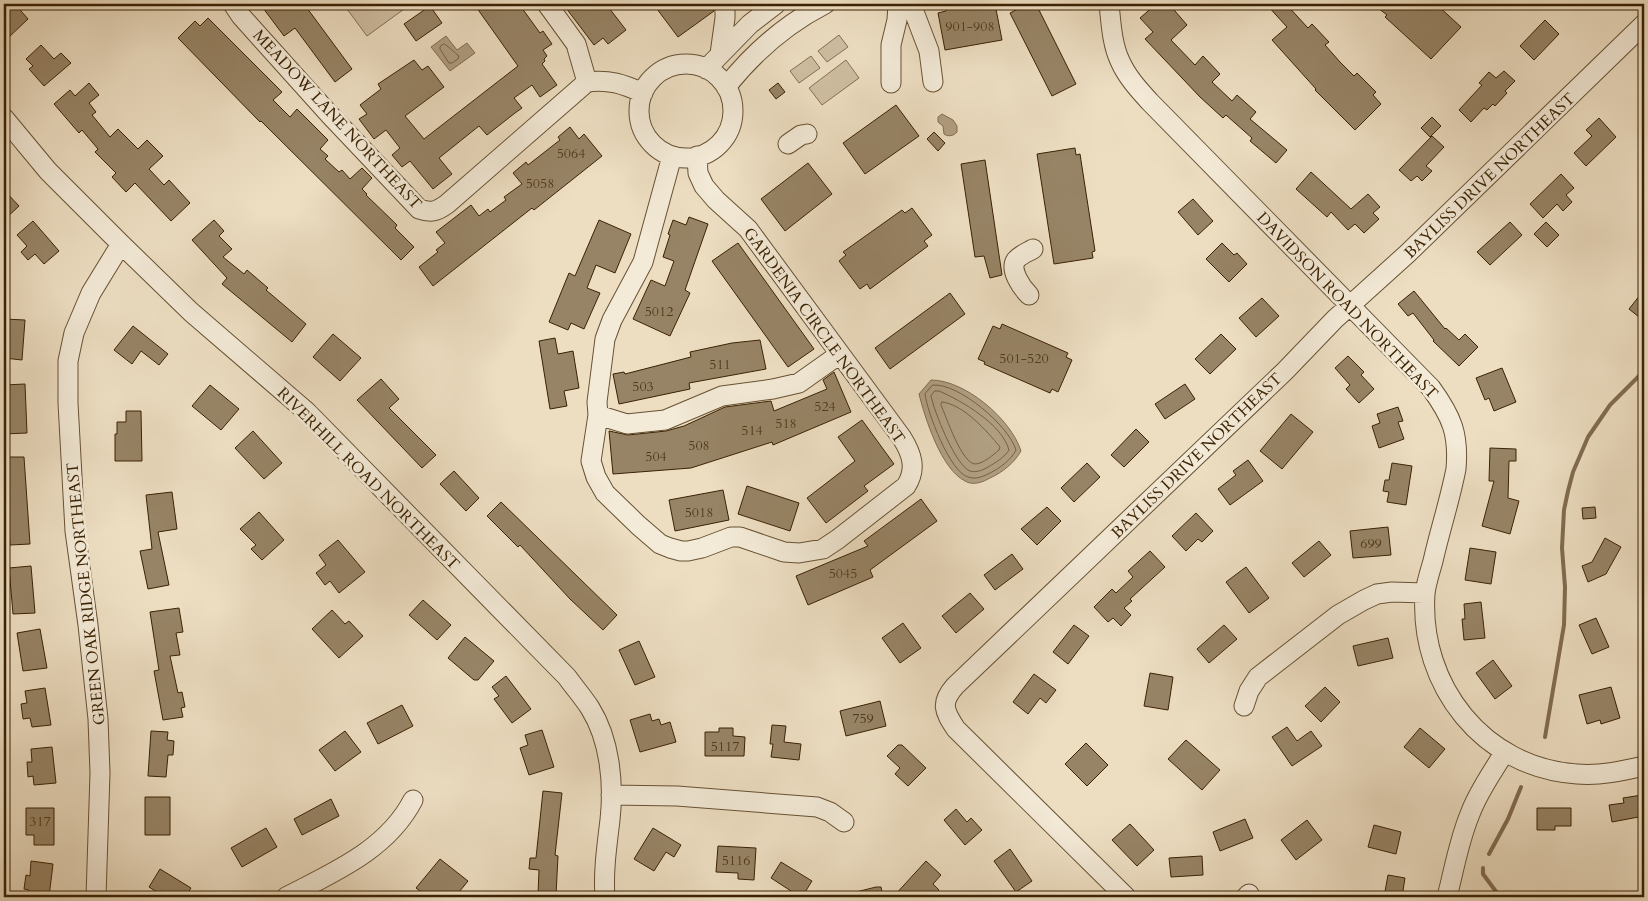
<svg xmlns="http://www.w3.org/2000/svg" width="1648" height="901" font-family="Cardo,serif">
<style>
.green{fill:#cfbea2;stroke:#847052}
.water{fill:#b09e81;stroke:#816c4f}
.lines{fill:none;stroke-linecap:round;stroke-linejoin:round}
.shore{stroke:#756042;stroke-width:1}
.stream{stroke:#816c4f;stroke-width:4}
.building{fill:#978466;stroke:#3a2203}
.minor-casing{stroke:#675133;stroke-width:21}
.minor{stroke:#f3ead7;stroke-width:19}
.labels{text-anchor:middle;stroke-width:5;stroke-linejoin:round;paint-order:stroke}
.number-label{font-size:14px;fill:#513a1c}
.street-label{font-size:16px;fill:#3a2203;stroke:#f3ead7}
</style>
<rect width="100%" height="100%" fill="#eddec2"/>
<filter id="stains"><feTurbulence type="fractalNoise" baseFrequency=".004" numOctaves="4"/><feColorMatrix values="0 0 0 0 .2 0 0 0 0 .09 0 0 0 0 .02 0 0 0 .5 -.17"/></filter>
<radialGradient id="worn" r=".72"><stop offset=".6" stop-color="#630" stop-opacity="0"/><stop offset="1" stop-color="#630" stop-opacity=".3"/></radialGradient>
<path class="green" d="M354,4H411L367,36L347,9Z
M839,35L848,47L827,62L818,51Z
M811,56L820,68L799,83L790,71Z
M846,60L859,78L822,105L809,88Z"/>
<path class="water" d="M446,36L457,50L467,43L475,53L450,71L431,47Z
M942,114L953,120L957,126V132C954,136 948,137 944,134L943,126L938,122V117Z
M931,380C965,380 1011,419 1021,451C1014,463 1003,472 990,478C983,482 973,486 965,481C941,469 925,418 919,394Z"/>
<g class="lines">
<path class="shore" d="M444,44C447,45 455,53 459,56L458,59L452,63H449L440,49V47Z
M933,385C959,383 1009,426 1016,450C1011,460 1000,468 990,473C984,476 976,480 968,477C950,472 927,412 925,394Z
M935,391H939C962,401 1002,424 1009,450C1005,457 995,463 988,467C983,470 976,473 970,471C955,465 934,411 931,396Z
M942,402C963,404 987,431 1000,447L999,450C993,455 984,463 976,464C962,465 946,416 941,405Z"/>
<path class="stream" d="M1545,737L1564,625L1565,587L1562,548L1564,510L1568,491L1573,472L1588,437L1610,405L1644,371
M1489,854L1508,819L1521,787
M1483,868V874L1500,897"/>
</g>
<path class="building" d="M4,4H15L28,19L9,37L4,31Z
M260,4H304L352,69L335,82L295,28L284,36Z
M474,4H519L540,33L543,31L552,44L543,50L547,56L544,59L545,61L542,64L557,85L540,97L532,85L514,98L522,108L515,113L487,135L479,126L439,158L452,174L433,189L410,161L402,167L392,155L400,148L386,130L374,139L359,119L367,114L360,105L381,89L378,84L414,60L422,70L428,66L444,87L405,116L424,139L518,66Z
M563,4H606L626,30L608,44L603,38L594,45Z
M663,4H714V11L678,37L657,9Z
M959,4H995L1002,40L945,50L938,13L946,11L945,6Z
M1028,4H1036L1076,84L1052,96L1010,13Z
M1166,4H1169L1187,25L1171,40L1195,65L1203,56L1220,74L1212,82L1232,101L1237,95L1256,112L1250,119L1287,150L1276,163L1250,141L1252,138L1226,115L1223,118L1200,97L1145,39L1153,32L1140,18L1155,5L1159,9Z
M1266,4H1286L1308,28L1312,24L1329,42L1325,45L1340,62L1354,76L1357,73L1376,92L1373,95L1381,104L1355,130L1315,90L1316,89L1272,40L1287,27Z
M1373,4H1436L1461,27L1431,59L1385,17L1387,15Z
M430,6L442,23L416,41L404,24Z
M208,18L282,92L273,100L290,117L297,109L328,140L320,149L328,156L325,159L339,172L342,170L350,179L362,168L372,178L362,189L367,194L366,195L397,225L395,228L414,247L401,260L261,121L260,122L178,38L195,21L200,26Z
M1545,20L1559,34L1534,60L1520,46Z
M41,45L54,59L61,53L71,63L44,86L29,69L33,66L26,59Z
M1504,71L1515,81L1505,91L1507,93L1495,106L1493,104L1487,110L1484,108L1471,122L1459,110L1482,85L1479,83L1489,72L1496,78Z
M89,83L99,95L89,103L96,112L92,115L110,137L118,129L138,149L147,140L163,156L149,169L164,185L169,180L190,203L171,221L135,183L126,192L112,177L116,173L95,152L98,149L82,130L79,133L54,104L70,90L75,96Z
M778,83L785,92L776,99L769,90Z
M896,105L919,136L865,174L843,143Z
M1432,117L1441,126L1430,137L1421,128Z
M1599,118L1616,137L1586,166L1574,153L1592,136L1586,130Z
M570,127L579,139L584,134L602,156L534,210L532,208L433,286L419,267L438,252L436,250L445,243L436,232L471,205L479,216L488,209L490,212L506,200L504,197L522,184L513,173L526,162L528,165L560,140L558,137Z
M934,132L945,143L938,151L927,139Z
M1432,136L1444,147L1426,166L1432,171L1422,181L1417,176L1411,181L1399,170Z
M1075,148L1076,155L1080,154L1095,251L1092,252L1093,258L1054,264L1037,154Z
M985,160L1002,275L990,278L984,256L975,257L961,164Z
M808,163L832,194L785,231L761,199Z
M1311,172L1351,209L1368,194L1380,207L1373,213L1379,219L1364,233L1355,224L1348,230L1331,212L1327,217L1296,189Z
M1561,174L1574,188L1566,195L1572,202L1563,211L1557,204L1543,218L1530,204Z
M4,190L19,206L4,220Z
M1193,199L1213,221L1198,235L1178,212Z
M912,208L932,235L924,241L928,246L870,289L867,284L860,289L839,261L846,255L843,252L902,210L905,213Z
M689,217L708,224L685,290L690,293L670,336L633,319L651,280L665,286L674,261L663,257L670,235L668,234L673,220L686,225Z
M214,220L224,231L219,236L232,249L223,257L244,274L247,270L268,288L266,290L306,324L292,342L222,284L227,278L192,240Z
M599,220L631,234L615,273L596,265L587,288L600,293L584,329L571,323L568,330L549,322L569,273L575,276Z
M33,221L59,251L44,264L35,254L28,260L21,252L27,246L17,235Z
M1510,222L1522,235L1490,265L1477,252Z
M1546,222L1559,235L1547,247L1534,234Z
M738,243L814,349L788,367L712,261Z
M1222,243L1234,255L1237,253L1247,264L1229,282L1206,259Z
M1644,290V321L1629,309Z
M1414,291L1445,329L1446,328L1459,340L1465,334L1478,347L1459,366L1433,341L1434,340L1413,313L1408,316L1398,304Z
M950,293L965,314L890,369L875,348Z
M1262,298L1279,316L1256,337L1239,318Z
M4,319L25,320L22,360L4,358Z
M1002,324L1068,353L1066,357L1072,360L1058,392L1052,389L1050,393L984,364L985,362L978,359L993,326L1000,329Z
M133,326L168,354L159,365L141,351L132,364L114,350Z
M333,334L361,358L340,381L313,357Z
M1221,334L1236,349L1210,374L1195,359Z
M555,338L558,354L573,351L579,388L564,391L567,406L550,409L539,341Z
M760,340L766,369L689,383L690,389L619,404L613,374L624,372L625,374L691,357L690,352L732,343Z
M1348,356L1364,372L1361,375L1374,389L1359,403L1346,389L1350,385L1335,368Z
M1502,368L1516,402L1494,411L1489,398L1485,400L1476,378Z
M834,372L851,412L773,445L772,442L691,468L613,474L609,431L628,435L666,431L684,426L725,407L771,401L774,411L827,389L823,380Z
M381,379L399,399L389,408L436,455L422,468L357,400Z
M25,384L27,433L4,434V385Z
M1185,384L1195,399L1165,419L1155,404Z
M210,385L239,409L221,430L192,406Z
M1398,407L1403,421L1398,422L1404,439L1379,448L1372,426L1380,423L1377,414Z
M126,411H141L142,461H115V434H117V422H126Z
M1291,414L1313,432L1282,469L1260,451Z
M862,420L894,464L864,486L868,491L826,523L807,498L855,461L838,437Z
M1136,429L1149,442L1124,467L1111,455Z
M253,431L282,463L264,479L235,448Z
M1490,448L1516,449V461H1509L1508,498L1519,501L1510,534L1482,526L1494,481H1489Z
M4,457H24L30,544L10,545L6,495L4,491Z
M1248,460L1263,481L1230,505L1218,489L1236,475L1233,471Z
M1087,463L1100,477L1074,502L1061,488Z
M1392,463L1412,466L1406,505L1387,502L1389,492L1383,491L1385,480H1389Z
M454,471L479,498L466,511L440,484Z
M747,486L799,503L790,531L738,514Z
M723,490L729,520L675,531L669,500Z
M172,492L177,529L158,532L169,585L148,589L140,551L152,549L146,495Z
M921,499L937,521L870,570L873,577L808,605L796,576L868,546L864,541Z
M501,502L617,615L603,630L570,599L520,545L518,547L487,516Z
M1047,507L1061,521L1037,545L1021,529Z
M1595,507L1596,518L1583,519L1582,508Z
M259,512L284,540L262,560L251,549L256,545L240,529Z
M1196,513L1213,531L1202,542L1198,539L1186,551L1172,536Z
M1388,527L1391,555L1353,558L1350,531Z
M1605,538L1621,547L1606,574L1588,582L1582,566L1592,562Z
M338,540L365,572L339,593L330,581L325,585L316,573L326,565L319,555Z
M1319,541L1331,555L1304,577L1292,563Z
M1470,548L1496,552L1491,584L1465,580Z
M1150,551L1165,567L1130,599L1132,601L1124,608L1131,615L1121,626L1113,618L1108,622L1094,607L1112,589L1116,593L1133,577L1128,571Z
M1012,554L1023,569L995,590L984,575Z
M31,566L35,613L13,614L9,568Z
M1246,567L1269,598L1249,613L1226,582Z
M970,593L984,609L956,633L942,616Z
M423,600L451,625L437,640L409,615Z
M1481,602L1485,638L1464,640L1462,619H1465L1464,604Z
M179,608L183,632L176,633L180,655L170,656L178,693L182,692L185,707L181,708L183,717L163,720L154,671L159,670L150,612Z
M332,610L345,624L349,621L363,636L339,658L312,629Z
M1596,618L1609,647L1592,654L1579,625Z
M903,623L921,648L900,663L882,638Z
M1074,625L1089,636L1068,664L1053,652Z
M1224,625L1237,639L1209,663L1197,649Z
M40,629L47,668L23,671L17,633Z
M465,637L494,661L478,680H474L448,658Z
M1388,638L1393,658L1358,666L1353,646Z
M639,641L655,677L635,685L619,650Z
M1493,660L1512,686L1495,699L1476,673Z
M1150,673L1173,677L1168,710L1144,706Z
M1034,674L1056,690L1046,703L1040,698L1028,714L1013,702Z
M506,676L531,709L512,723L494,699L499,696L492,687Z
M1325,687L1340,702L1321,722L1305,706Z
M1611,687L1620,718L1601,724L1600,720L1587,724L1579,695Z
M45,688L51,725L32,727L30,718L23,719L21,704L27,703L25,691Z
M880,701L886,726L846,736L840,711Z
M402,705L413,726L378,744L367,723Z
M650,714L652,721L659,719L661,725L670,722L676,742L640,752L630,720Z
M772,725L786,726L784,742L801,744L799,760L771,757L773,744H770Z
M1287,727L1297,741L1311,731L1322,746L1292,766L1272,737Z
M719,728H733V736L745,737L744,756H705V732H719Z
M1420,728L1445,749L1429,768L1404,747Z
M542,730L554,767L529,775L520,748L528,745L525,735Z
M151,731L168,732L167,740L174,741L173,755H168L166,777L148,776Z
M345,731L361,752L335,771L319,750Z
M1186,740L1220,770L1202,790L1168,759Z
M1086,743L1108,765L1087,786L1065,764Z
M898,745H902L926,768L908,786L895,774L900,768L887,756Z
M52,747L56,783L34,785L33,776L28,777L27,762H32L31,749Z
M543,791L562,793L555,855L558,856L556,895L538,894L539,870L529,869L530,858H536Z
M1642,795L1644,816L1612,822L1609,805L1624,803L1623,798Z
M145,797H170V835H145Z
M331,799L339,816L302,835L294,819Z
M26,808H54V845H34V835H26Z
M1537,808H1571V826H1555V830H1537Z
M956,809L967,822L971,818L982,830L965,845L944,820Z
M1245,819L1253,838L1220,851L1213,832Z
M1307,820L1322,840L1296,860L1281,840Z
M1130,824L1154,850L1137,866L1112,840Z
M1374,825L1401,832L1396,854L1368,847Z
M266,828L277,847L242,867L231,848Z
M653,828L681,845L674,857L666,852L654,871L634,859Z
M718,846L756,848L754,880L738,879V873L716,872Z
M1010,849L1032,881L1016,892L994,861Z
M1202,856L1203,875L1171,877L1169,858Z
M440,859L468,881L455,897H428L416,888Z
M31,861L53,864L49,897H28L29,890L24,889L26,875L30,876Z
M926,861L941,875L933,884L939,890L933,897H930L924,893L920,897H893Z
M781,862L812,881L802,897H787L791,891L771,878Z
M160,869L191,888L185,897H165L149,887Z
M1388,875L1405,878L1402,897H1384Z
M876,887H881L883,897H852V893Z"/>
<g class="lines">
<defs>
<path id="minor" d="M233,4L241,16L329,114L419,209C431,213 436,212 447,204L587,82C609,79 623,84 643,93
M547,4L576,44L587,82
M911,4L929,51L933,82
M1109,4C1111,23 1112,44 1120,61C1127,77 1139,90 1150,102L1431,388C1452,417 1459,434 1456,469C1450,500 1440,530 1433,561C1430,572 1426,583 1425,594C1419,686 1484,768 1577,774C1600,776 1622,771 1644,766
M720,54L725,18V4
M639 111a47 47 0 1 1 94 0a47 47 0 1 1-94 0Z
M706,69L750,24L776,4
M891,83V45L897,20L898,4
M726,87C753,53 786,24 825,4
M4,118L48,171L121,244L191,312L307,412L567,677C574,687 583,697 590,708C610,740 614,783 610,820C607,845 603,872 605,897
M788,144L801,135L807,134
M672,156L643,262L612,320L605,339L597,402L598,415L591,461L596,477L605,493L638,525L660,544L670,548L681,551H688L702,548L731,537H740L784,552L799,553L823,549L838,539L906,486C917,469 912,454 902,438L748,229L716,200L704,186L698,173L697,156
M1029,295C1022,288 1009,270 1016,260C1020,255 1028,252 1033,249
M598,415L627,424L665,420L722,396L773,389L799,383L840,354
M1244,706L1249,691L1258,677L1338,615L1364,600L1377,594L1392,592L1425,593
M611,795L677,796L817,807L830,812L844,822
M96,897L100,773L98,719L88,625L75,531L68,403V361L74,333L91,293L121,244
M286,897C334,872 387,850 413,800
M1126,897L956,729C944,711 940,703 955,686L1285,371L1335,319L1407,254L1644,24
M1246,897L1249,894
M1447,897C1454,870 1459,840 1470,814C1478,792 1492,773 1504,753"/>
</defs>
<use href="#minor" class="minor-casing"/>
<use href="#minor" class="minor"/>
</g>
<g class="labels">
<g class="number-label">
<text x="970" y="31">901-908</text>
<text x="571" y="158">5064</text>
<text x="540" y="188">5058</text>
<text x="659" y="316">5012</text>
<text x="1024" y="363">501-520</text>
<text x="720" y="369">511</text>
<text x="643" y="391">503</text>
<text x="825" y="411">524</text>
<text x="786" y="428">518</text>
<text x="752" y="435">514</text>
<text x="699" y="450">508</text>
<text x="656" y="461">504</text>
<text x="699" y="517">5018</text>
<text x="1371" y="548">699</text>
<text x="843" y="578">5045</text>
<text x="863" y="723">759</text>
<text x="725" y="751">5117</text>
<text x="40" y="826">317</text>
<text x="736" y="865">5116</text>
</g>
<g class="street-label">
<text transform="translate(338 119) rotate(47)" y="6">MEADOW LANE NORTHEAST</text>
<text transform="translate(1489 175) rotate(-44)" y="6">BAYLISS DRIVE NORTHEAST</text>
<text transform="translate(1348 305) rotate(46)" y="6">DAVIDSON ROAD NORTHEAST</text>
<text transform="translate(825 335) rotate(54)" y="6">GARDENIA CIRCLE NORTHEAST</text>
<text transform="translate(1196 455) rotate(-44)" y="6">BAYLISS DRIVE NORTHEAST</text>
<text transform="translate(369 478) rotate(45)" y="6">RIVERHILL ROAD NORTHEAST</text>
<text transform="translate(85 594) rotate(-96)" y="6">GREEN OAK RIDGE NORTHEAST</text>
</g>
</g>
<rect width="1648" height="901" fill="none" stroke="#eddec2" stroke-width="20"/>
<rect x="5" y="5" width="1638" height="891" fill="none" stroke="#3a2203" stroke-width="2.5"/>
<rect x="10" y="10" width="1628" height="881" fill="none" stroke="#3a2203"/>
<rect width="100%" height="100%" filter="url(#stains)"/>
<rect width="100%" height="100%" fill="url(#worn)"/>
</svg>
